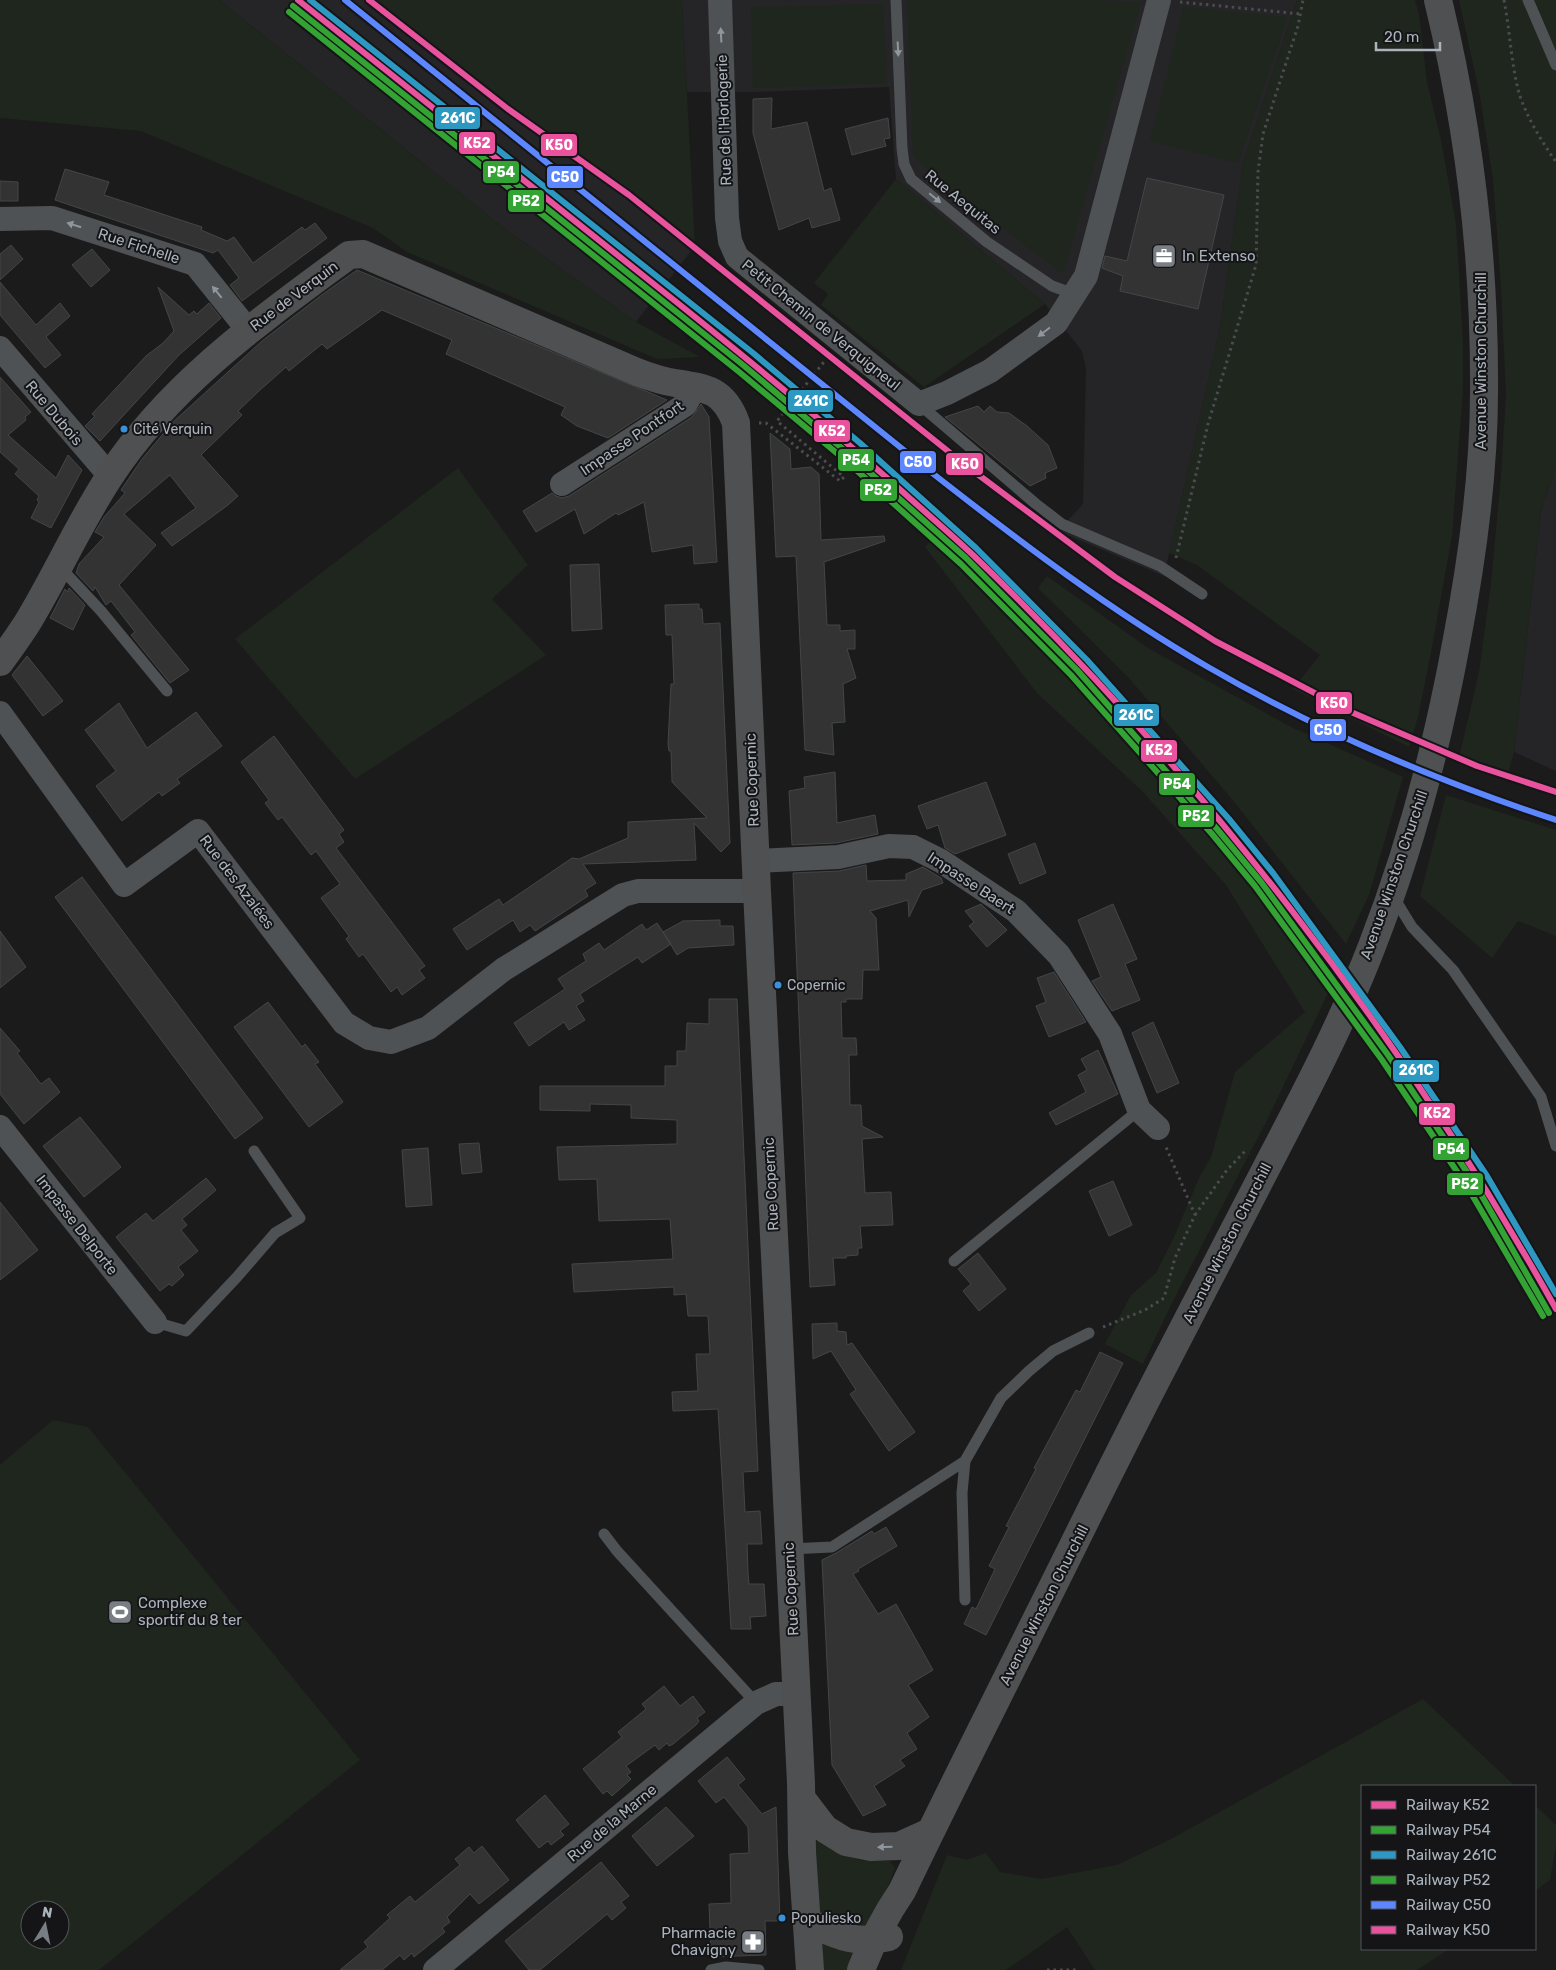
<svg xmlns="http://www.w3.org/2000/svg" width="1556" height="1970" font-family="Rubik,sans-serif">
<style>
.built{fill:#252527}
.green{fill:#1f261e;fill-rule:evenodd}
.building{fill:#333;stroke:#434647}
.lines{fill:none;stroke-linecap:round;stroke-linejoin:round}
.path{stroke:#4b4c4f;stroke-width:3;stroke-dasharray:2.5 4;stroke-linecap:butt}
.lane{stroke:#4f5254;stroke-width:11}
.street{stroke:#4f5254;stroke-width:24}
.secondary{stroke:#4e5052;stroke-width:28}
.rail-1-casing{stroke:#151517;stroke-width:10}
.rail-2-casing{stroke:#151517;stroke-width:10}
.rail-3-casing{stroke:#151517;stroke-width:10}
.rail-4-casing{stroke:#151517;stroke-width:10}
.rail-5-casing{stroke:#151517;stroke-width:10}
.rail-6-casing{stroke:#151517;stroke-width:10}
.rail-1{stroke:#e9539d;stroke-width:6}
.rail-2{stroke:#33a333;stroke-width:6}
.rail-3{stroke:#2d99c2;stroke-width:6}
.rail-4{stroke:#33a333;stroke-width:6}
.rail-5{stroke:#5c87ff;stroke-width:6}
.rail-6{stroke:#e9539d;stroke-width:6}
.oneway{fill:#8f979e}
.oneway2{fill:#8f969d}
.bus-dot{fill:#3a90db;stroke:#151517;stroke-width:2}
.labels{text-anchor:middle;stroke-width:4;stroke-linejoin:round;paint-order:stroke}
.bus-label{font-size:14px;fill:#abb4bd;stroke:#151517;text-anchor:start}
.street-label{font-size:15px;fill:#abb4bd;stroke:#151517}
.poi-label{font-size:15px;fill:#abb4bd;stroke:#151517;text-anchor:start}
.line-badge{stroke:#151517;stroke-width:2}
.badge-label{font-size:14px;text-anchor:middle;font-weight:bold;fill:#fff}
</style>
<rect width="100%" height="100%" fill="#1b1b1b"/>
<path class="built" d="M219,0H372L620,194L695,246L636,322L505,229Z
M682,0H1297L1243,164L1220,328L1164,576L1058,531L1083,504L1086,369L1082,351L1045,304L896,179L889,87L753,92H687Z
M1556,467V771L1514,752L1541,511Z"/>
<path class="green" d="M0,0H219L505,229L636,322L700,357L657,359L407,252L373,228L141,131L0,118Z
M372,0H682L695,246L489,101L395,17Z
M907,0H1094L1141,2L1063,274L929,173L913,155Z
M1297,0H1415L1419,14L1427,82L1441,140L1456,224L1463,342V389L1452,536L1430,658L1418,717L1409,747L1293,689L1320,655L1197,565L1169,553L1220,328L1243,164Z
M1459,0H1556V467L1541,511L1514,752L1506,781L1458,762L1479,672L1491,584L1501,476L1506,395L1501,286L1493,179L1479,91Z
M883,4L887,83L753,88L751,7Z
M1183,7L1288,17L1238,163L1149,141L1160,102Z
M896,179L1045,304L924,387L821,305L828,294L814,283Z
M458,468L528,565L492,599L546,655L355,779L235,639Z
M936,535L1028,627L1165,777L1267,896L1330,989L1267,1120L1172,1303L1143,1364L1105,1344L1131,1295L1156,1273L1173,1239L1199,1178L1211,1157L1235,1072L1305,1012L1226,885L1143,792L1037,693L925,547Z
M1047,576L1148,648L1289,726L1403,777L1369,895L1346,944L1235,803L1128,677L1038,588Z
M1446,795L1556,830V936L1518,921L1492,958L1420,896Z
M53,1420L88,1427L360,1760L99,1970H0V1465ZM30,1910H60V1940H30Z
M1423,1699L1515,1786H1362V1949H1449L1417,1970H1095L1067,1927L1006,1970H901L947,1855L967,1860L986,1853L1000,1872L1042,1879L1117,1865L1171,1839Z
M1535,1805L1556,1825V1845L1550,1880L1535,1891Z
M813,1839L832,1850L860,1860L890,1861L895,1868L881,1905L868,1928L811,1916Z
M815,1934L861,1946L853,1970H821Z"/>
<path class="building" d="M772,98L771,129L807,122L824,191L831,188L840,220L812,228L809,218L779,230L753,133V99Z
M888,118L890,138L884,139L886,146L852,155L845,129Z
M65,169L109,182L104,195L202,227L201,230L227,241L234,237L253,263L302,227L305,230L315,223L327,238L242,301L230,285L239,278L218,250L213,253L55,200Z
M1147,178L1224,195L1198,309L1120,291L1123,276L1102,268L1105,256L1127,261Z
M0,181L18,182V201H0Z
M11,245L23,259L0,280V254Z
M92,249L110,270L91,287L72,265Z
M357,270L667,400L608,438L577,426L561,415L565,407L446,354L452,340L382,310L327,349L322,344L289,371L286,367L260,390L238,411L242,415L201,455L238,496L228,505L172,546L161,533L196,508L170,475L124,514L156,545L119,585L189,670L170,683L131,635L135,632L111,601L106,605L95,587L93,591L76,573L79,564L104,537L95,532L104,517L125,493L121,490L142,459L173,422L262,341L323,294Z
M0,282L36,325L60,303L70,316L46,337L61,355L45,368L0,315Z
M158,287L189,315L194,311L197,314L209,303L221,318L179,355L100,441L85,426L95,416L92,414L146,356L163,343L174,331Z
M0,377L31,412L25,417L26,420L8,435L56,478L68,455L82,470L51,528L31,518L39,502L37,500L39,496L15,474L19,469L0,452Z
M701,404L709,417L717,562L694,564L693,545L652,552L644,502L618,515L616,513L584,534L575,509L536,532L523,511L552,493L556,496L562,498L569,496L692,417Z
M978,406L984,412L990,406L997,412L1009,413L1027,426L1048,445L1057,468L1045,473L1046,478L1030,486L945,417Z
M770,433L790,449L791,469L811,467L819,474L821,540L884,536L885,541L824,562L827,625H840V631L855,630V649H847L856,678L843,684L845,722L832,723L834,755L805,750L796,556L776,557Z
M599,564L602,629L572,631L570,565Z
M69,588L85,605L73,630L50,618L65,589L68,592Z
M699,604V609H702L703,624L720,623L730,843L721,852L694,823L696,860L583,864L596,883L585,890L588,896L535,931L530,925L520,932L513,920L467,950L453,929L499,899L503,905L572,858L579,859L628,838V822L707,818L672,782L671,751H669L668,744L671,684H674L672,635H666L665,605Z
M27,656L63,701L43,716L12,675Z
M119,703L147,748L196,712L222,746L177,779L180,783L162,796L159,792L122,821L96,786L116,771L85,730Z
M274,736L344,830L339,834L344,842L336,848L425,966L419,970L425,978L402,995L397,987L391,992L363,954L359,957L346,939L349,936L321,898L340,884L316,851L311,855L282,817L278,820L265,803L269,800L241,762Z
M835,772L837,823L875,815L878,834L836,843L792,845L789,791L805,788L804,777Z
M986,782L1006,835L955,854L945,848L938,825L927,829L918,806Z
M1035,843L1046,873L1020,884L1008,854Z
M866,865L867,881L906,880V874L923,867L941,878L943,883L922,890L909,917L908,900L870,911L876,918L879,970H863L862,999H846V1002H841L842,1038H856L857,1055H849L850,1105H861L862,1126L883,1137L862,1139L865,1193L891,1192L893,1225L860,1226L862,1248H858V1255L846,1256V1258H833L835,1285L810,1287L793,873L839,871Z
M82,877L263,1118L235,1139L55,897Z
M981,904L1007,930L987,947L969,926L974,922L965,911Z
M1113,904L1137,959L1125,964L1140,1000L1112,1011L1092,981L1101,977L1078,920Z
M720,920V926H733L734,945L688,948L677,955L663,932L683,921Z
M657,923L671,944L642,963L638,957L580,994L584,1001L576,1006L585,1020L569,1030L564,1022L529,1046L514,1023L565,989L558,979L586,961L583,954L599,943L604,950L642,924L646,930Z
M0,931L26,967L0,988Z
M1054,972L1086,1022L1049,1037L1036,1006L1046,1002L1037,978Z
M709,999H737L758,1471L743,1472L745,1512L760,1511L762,1544H747L748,1573L749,1584H764L766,1616L750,1617L751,1629H731L718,1409L673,1411L672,1392L698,1391L696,1354H710L708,1316H688L686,1294L674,1295V1287L574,1292L572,1264L673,1259L670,1219L599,1221L597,1179L559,1180L557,1147L677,1144V1120L631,1118V1105L590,1104V1111L540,1110V1086H665V1066H677V1051H686L687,1023L709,1024Z
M268,1002L302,1047L305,1044L319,1062L315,1064L343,1102L309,1127L234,1027Z
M1153,1022L1179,1083L1157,1093L1132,1033Z
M0,1028L20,1051L17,1053L41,1084L49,1078L60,1092L24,1124L0,1094Z
M1098,1050L1118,1094L1056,1125L1049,1113L1086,1092L1078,1075L1087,1070L1081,1059Z
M80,1117L121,1167L84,1197L43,1146Z
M479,1143L482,1172L462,1174L459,1144Z
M428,1148L432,1205L406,1207L402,1150Z
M206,1178L216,1190L182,1219L187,1225L181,1230L198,1251L178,1267L184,1275L172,1286L169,1284L160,1291L116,1237L146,1213L153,1221Z
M1113,1181L1132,1225L1109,1236L1089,1191Z
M0,1202L38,1250L0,1280Z
M978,1253L1006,1289L979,1311L963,1291L971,1284L958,1269Z
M837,1323V1331L846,1332L847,1345L852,1343L915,1432L889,1451L850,1394L856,1390L831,1351L813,1359L812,1324Z
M1100,1352L1123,1363L986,1635L964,1624L972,1607L976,1609L995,1569L989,1566L1009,1527L1006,1526L1036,1469L1034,1468L1076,1390L1080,1392Z
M886,1527L897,1546L858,1569L859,1571L853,1574L878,1614L896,1604L933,1670L908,1685L929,1717L907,1733L917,1749L900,1760L905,1766L874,1786L886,1805L863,1816L832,1765L822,1560L836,1553L872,1531L874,1534Z
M664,1686L680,1706L693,1696L705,1712L697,1718L699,1721L696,1725L673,1744L669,1746L667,1743L659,1750L655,1745L626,1766L631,1772L627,1775L631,1779L612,1796L607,1791L603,1794L583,1769L622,1737L618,1732L646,1709L642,1704Z
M727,1757L745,1779L738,1785L762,1814L776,1807L780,1921H765L766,1955L711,1957L709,1904L731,1903L730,1854L749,1853L748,1827L724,1797L716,1803L698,1781Z
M545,1795L569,1824L560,1831L564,1835L551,1845L548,1841L539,1848L516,1820Z
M666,1807L694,1836L657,1866L632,1836Z
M482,1846L509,1880L479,1904L470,1894L447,1917L450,1922L442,1928L445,1932L414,1957L412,1953L404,1960L400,1955L382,1970H340L368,1947L364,1942L390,1918L387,1915L410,1896L415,1902L460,1865L455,1859L469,1847L474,1853Z
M601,1862L629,1896L621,1902L626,1908L612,1920L607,1914L540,1970H529L505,1941Z"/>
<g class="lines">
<path class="path" d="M1504,0C1510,31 1511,63 1519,93C1526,116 1542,142 1556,162
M1180,2L1301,14
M759,423H766L840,481L844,477L777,421L827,358L828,359
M1176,558L1208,424L1256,265L1258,172L1263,134L1298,26L1303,0
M1195,1215L1227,1170L1247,1149
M1103,1327L1145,1310L1164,1298L1175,1258L1195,1215L1166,1147
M1047,1970H1077"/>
<path class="lane" d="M896,0L902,148L904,164L911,179L987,242L1052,286L1074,294
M1528,0L1556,65
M919,404L1036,504L1062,524L1160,566L1202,594
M59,566L101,611L167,691
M1393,896L1412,927L1453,970L1541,1097L1556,1146
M954,1261L1139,1110
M155,1322L186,1331L237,1277L275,1233L300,1218L254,1151
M604,1534L617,1551L756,1703
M789,1549L832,1547L965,1461L1001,1398L1029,1371L1053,1351L1089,1333
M965,1600L962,1493L965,1461
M711,1970L726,1967L759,1970"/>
<path class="street" d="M720,0L727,218L730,241L737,257L919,404L947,393L990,371L1056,323L1086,276L1159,0
M0,219L52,218L195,264L248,330
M0,348L110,476
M562,484L685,405L696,386
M0,713L124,885L198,831L344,1023L369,1038L391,1042L428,1028L504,969L623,895L638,891H757
M755,861L838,857L889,846L913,847L941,861L1016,911L1059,955L1110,1034L1139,1110L1158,1128
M0,1127L155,1322
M435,1970L756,1703L776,1694H796"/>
<path class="secondary" d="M0,662C9,650 18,637 26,625C56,576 79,523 110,476C171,383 261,320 349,255L363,254L637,372C650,377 662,381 675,383C707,388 724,390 736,423L757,891L801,1783L802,1852L810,1970
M802,1799L825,1829L846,1842L871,1847L899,1846L930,1832
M807,1922C837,1935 855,1945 889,1937
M861,1970C872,1941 885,1916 902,1891C946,1799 992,1709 1037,1618C1078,1536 1118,1454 1160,1373C1197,1301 1235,1229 1272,1157C1308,1088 1344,1019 1372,946C1410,849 1437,747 1456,644C1472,561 1484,476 1484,392C1485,260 1469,128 1438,0"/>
<defs>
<path id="rail-1" d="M298,0C415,94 533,187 650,281C737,350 822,420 904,493C927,514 951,534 973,555C1201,775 1401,1032 1556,1309"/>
<path id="rail-2" d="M293,6L743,365L850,455L966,558L1077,670L1217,829L1261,882L1388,1055L1475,1184L1549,1313"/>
<path id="rail-3" d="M310,0L753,353L860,443L976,548L1087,660L1229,819L1273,873L1400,1047L1487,1176L1556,1294"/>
<path id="rail-4" d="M289,12L738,371L845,460L961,564L1071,675L1212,834L1255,886L1382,1060L1468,1188L1543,1316"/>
<path id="rail-5" d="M345,0L936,476C1023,544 1111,611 1208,667C1318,731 1435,780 1556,820"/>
<path id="rail-6" d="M369,0L508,109L629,195L964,464L1115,577L1215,641L1351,712L1477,766L1556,792"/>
</defs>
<use href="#rail-1" class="rail-1-casing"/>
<use href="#rail-2" class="rail-2-casing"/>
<use href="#rail-3" class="rail-3-casing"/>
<use href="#rail-4" class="rail-4-casing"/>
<use href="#rail-5" class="rail-5-casing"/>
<use href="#rail-6" class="rail-6-casing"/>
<use href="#rail-1" class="rail-1"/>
<use href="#rail-2" class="rail-2"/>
<use href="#rail-3" class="rail-3"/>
<use href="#rail-4" class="rail-4"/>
<use href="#rail-5" class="rail-5"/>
<use href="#rail-6" class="rail-6"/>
</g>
<defs><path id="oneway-solid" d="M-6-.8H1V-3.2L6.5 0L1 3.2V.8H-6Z" transform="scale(1.25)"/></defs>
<g class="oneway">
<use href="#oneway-solid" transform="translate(721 35) rotate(-93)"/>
<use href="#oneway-solid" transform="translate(898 49) rotate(87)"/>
<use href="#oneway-solid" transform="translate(935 198) rotate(39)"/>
<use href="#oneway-solid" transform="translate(74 225) rotate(-162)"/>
<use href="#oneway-solid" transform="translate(217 292) rotate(-129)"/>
<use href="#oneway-solid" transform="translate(1044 332) rotate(143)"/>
</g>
<use class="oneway2" href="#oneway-solid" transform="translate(885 1847) rotate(179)"/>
<defs>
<symbol id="office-square" viewBox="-11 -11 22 22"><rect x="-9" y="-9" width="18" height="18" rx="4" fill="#797e84" stroke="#151517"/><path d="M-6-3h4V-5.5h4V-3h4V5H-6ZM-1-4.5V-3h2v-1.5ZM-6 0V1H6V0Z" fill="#fff"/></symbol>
<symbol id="stadium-square" viewBox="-11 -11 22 22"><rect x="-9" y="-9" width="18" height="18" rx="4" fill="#797e84" stroke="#151517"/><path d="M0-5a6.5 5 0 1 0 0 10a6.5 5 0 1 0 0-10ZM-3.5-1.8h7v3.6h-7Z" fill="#fff"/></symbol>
<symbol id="pharmacy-square" viewBox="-11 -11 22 22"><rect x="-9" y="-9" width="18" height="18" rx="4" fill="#797e84" stroke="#151517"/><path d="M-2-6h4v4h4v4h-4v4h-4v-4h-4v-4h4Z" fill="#fff"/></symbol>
</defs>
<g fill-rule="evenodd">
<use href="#office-square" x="1150" y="242" width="28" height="28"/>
<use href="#stadium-square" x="106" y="1598" width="28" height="28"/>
<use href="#pharmacy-square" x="739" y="1928" width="28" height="28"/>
</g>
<g class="bus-dot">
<circle cx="124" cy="429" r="4.5"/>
<circle cx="778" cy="985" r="4.5"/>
<circle cx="782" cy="1918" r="4.5"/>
</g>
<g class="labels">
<g class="bus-label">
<text x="133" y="434">Cité Verquin</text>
<text x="787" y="990">Copernic</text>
<text x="791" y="1923">Populiesko</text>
</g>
<g class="street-label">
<text transform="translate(724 120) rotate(-92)" y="5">Rue de l'Horlogerie</text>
<text transform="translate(963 202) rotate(39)" y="5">Rue Aequitas</text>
<text transform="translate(139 246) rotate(18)" y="5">Rue Fichelle</text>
<text transform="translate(294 296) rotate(-37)" y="5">Rue de Verquin</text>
<text transform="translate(821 325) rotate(39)" y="5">Petit Chemin de Verquigneul</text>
<text transform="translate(1481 361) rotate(-90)" y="5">Avenue Winston Churchill</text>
<text transform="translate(54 413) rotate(50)" y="5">Rue Dubois</text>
<text transform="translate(632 438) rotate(-34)" y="5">Impasse Pontfort</text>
<text transform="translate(752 780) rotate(-92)" y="5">Rue Copernic</text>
<text transform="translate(1394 875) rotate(-71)" y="5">Avenue Winston Churchill</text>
<text transform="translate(237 882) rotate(53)" y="5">Rue des Azalées</text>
<text transform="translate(971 883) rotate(33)" y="5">Impasse Baert</text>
<text transform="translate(771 1184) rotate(-93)" y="5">Rue Copernic</text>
<text transform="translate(77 1225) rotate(52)" y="5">Impasse Delporte</text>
<text transform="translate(1227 1243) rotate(-63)" y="5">Avenue Winston Churchill</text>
<text transform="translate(791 1589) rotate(-93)" y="5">Rue Copernic</text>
<text transform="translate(1044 1605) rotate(-63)" y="5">Avenue Winston Churchill</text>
<text transform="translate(612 1823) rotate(-40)" y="5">Rue de la Marne</text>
</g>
<g class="poi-label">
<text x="1182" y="261">In Extenso</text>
<text x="138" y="1608">Complexe<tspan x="138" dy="17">sportif du 8 ter</tspan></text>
<text x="736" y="1938" text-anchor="end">Pharmacie<tspan x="736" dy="17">Chavigny</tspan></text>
</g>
</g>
<g class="line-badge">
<rect x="434" y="106" width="47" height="24" rx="5" fill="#2d99c2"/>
<rect x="458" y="131" width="38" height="24" rx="5" fill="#e9539d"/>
<rect x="540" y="133" width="38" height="24" rx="5" fill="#e9539d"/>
<rect x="482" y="160" width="38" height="24" rx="5" fill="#33a333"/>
<rect x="546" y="165" width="38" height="24" rx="5" fill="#5c87ff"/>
<rect x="507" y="189" width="38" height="24" rx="5" fill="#33a333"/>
<rect x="787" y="389" width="47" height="24" rx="5" fill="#2d99c2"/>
<rect x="813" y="419" width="38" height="24" rx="5" fill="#e9539d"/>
<rect x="837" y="448" width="38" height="24" rx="5" fill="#33a333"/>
<rect x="899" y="450" width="38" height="24" rx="5" fill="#5c87ff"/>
<rect x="945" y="452" width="39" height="24" rx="5" fill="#e9539d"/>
<rect x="859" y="478" width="39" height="24" rx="5" fill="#33a333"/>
<rect x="1315" y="691" width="38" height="24" rx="5" fill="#e9539d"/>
<rect x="1113" y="703" width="47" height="24" rx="5" fill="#2d99c2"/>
<rect x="1309" y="718" width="38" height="24" rx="5" fill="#5c87ff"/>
<rect x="1140" y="739" width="38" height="24" rx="5" fill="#e9539d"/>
<rect x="1158" y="772" width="38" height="24" rx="5" fill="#33a333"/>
<rect x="1177" y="804" width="38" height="24" rx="5" fill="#33a333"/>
<rect x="1392" y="1059" width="48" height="24" rx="5" fill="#2d99c2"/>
<rect x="1418" y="1102" width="38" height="24" rx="5" fill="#e9539d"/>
<rect x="1432" y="1137" width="38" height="24" rx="5" fill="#33a333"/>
<rect x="1446" y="1172" width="38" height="24" rx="5" fill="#33a333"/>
</g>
<g class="badge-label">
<text x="458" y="123">261C</text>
<text x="477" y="148">K52</text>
<text x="559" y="150">K50</text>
<text x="501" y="177">P54</text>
<text x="565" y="182">C50</text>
<text x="526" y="206">P52</text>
<text x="811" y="406">261C</text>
<text x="832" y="436">K52</text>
<text x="856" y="465">P54</text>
<text x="918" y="467">C50</text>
<text x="965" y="469">K50</text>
<text x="878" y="495">P52</text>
<text x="1334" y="708">K50</text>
<text x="1136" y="720">261C</text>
<text x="1328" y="735">C50</text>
<text x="1159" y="755">K52</text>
<text x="1177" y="789">P54</text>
<text x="1196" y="821">P52</text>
<text x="1416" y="1075">261C</text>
<text x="1437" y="1118">K52</text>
<text x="1451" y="1154">P54</text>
<text x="1465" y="1189">P52</text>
</g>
<rect x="1361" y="1785" width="175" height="165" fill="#151517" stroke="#515559"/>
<rect x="1371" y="1801" width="25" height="8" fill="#e9539d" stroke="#515559"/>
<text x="1406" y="1810" font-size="15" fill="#abb4bd">Railway K52</text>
<rect x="1371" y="1826" width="25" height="8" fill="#33a333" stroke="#515559"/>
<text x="1406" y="1835" font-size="15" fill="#abb4bd">Railway P54</text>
<rect x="1371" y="1851" width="25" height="8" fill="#2d99c2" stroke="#515559"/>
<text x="1406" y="1860" font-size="15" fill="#abb4bd">Railway 261C</text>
<rect x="1371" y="1876" width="25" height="8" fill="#33a333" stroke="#515559"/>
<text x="1406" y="1885" font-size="15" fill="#abb4bd">Railway P52</text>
<rect x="1371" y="1901" width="25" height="8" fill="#5c87ff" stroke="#515559"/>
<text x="1406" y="1910" font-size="15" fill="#abb4bd">Railway C50</text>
<rect x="1371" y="1926" width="25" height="8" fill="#e9539d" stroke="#515559"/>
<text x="1406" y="1935" font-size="15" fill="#abb4bd">Railway K50</text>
<g transform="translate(45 1925) rotate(10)"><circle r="24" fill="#151517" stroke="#515559"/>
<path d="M0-4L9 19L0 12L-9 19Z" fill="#797e84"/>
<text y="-8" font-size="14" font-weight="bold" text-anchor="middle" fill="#abb4bd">N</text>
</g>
<path d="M1376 42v8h64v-8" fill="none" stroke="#abb4bd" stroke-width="2.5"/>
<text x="1384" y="42" font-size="15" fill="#abb4bd" stroke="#151517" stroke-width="4" paint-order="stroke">20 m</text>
</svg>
